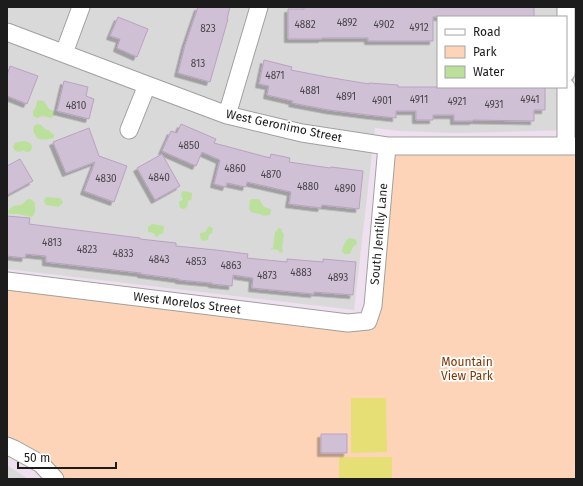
<svg xmlns="http://www.w3.org/2000/svg" width="583" height="486" font-family="'Fira Sans',sans-serif">
<style>
.residential{fill:#d9d9da;fill-rule:evenodd}
.park{fill:#fed4b8}
.pitch{fill:#e5df76}
.water{fill:#bbe09c}
.building{fill:#d0c0d5;stroke:#baa1c1;filter:url(#shadow)}
.lines{fill:none;stroke-linecap:round;stroke-linejoin:round}
.minor-casing{stroke:#a0a0a0;stroke-width:19}
.minor{stroke:#fff;stroke-width:17}
.labels{text-anchor:middle;stroke-width:3.5;stroke-linejoin:round;paint-order:stroke}
.number-label{font-size:10px;fill:#49454a}
.street-label{font-size:12px;fill:#1c1c1c;stroke:#fff}
.park-label{font-size:12px;fill:#813602;stroke:#fff}
</style>
<defs>
<filter id="shadow"><feDropShadow dx="-3.5" dy="3.5" stdDeviation="0" flood-color="#0004"/></filter>
</defs>
<rect width="100%" height="100%" fill="#eee0ee"/>
<path class="residential" d="M7,7H576V130L456,133L399,131L375,128L354,310L7,269ZM438,17H566V87H438Z
M7,465L28,479H7Z"/>
<path class="park" d="M387,146H576V479H55L7,446V281L368,321Z"/>
<path class="pitch" d="M351,398H386L387,452L351,453Z
M339,457H392V479H339Z"/>
<path class="water" d="M39,100L44,101L49,109L52,110L54,112V116L51,118L43,116L37,118L33,116V111L36,107L37,101Z
M37,124L41,125L45,129L50,131L51,133L54,134V138C48,139 43,141 37,138L33,131L34,126Z
M22,141C29,141 37,146 29,152H26L24,150L19,152L15,151L13,147L15,143Z
M183,191L189,192L192,193V196L191,200L188,201C188,206 186,211 180,208L179,202L183,199L181,196L182,192Z
M47,197L60,198L63,202L62,204L59,206V207L46,205L44,201L45,198Z
M28,199H31L35,203C35,208 36,214 32,217L18,214H9L8,211C14,203 16,207 23,204C23,203 27,200 28,199Z
M251,199H259L264,207L271,209L270,215L263,216V215L251,212L249,209L250,200H251Z
M152,224L164,226L163,234H159L158,237L155,236L154,233L148,232V227Z
M209,226L213,228L212,233L209,235L208,240L202,241L200,237V233L205,232Z
M278,228L282,229V232L284,234L282,249L283,251L282,253L279,252V250L271,249V248H273L275,232L277,231Z
M349,238L355,239L356,240L357,244L353,247L350,254H344L342,251C342,248 346,240 349,238Z"/>
<path class="building" d="M198,7H230L227,19H228L210,82L178,73L185,45Z
M304,7H534V17H433V41H368V38H322V39H288V9H304Z
M118,17L148,29L137,57L117,48L120,39L110,36Z
M264,60L292,67L291,70L327,77L369,84V83L398,85V87H545V110H534V121L473,120V121H454V115H433V120H416V111H396V118L368,115L329,110L292,103L293,101L267,95L269,86L259,84Z
M10,66L38,76L27,104L7,96V75Z
M64,81L88,87L86,96L94,99L89,119L57,111Z
M181,124L216,139L214,143L270,158L271,154L290,158L289,162L330,168L331,167L363,171L359,209L322,205L321,208L289,204L291,192L247,182L246,187L227,183L226,187L214,184L220,160L202,152L196,166L162,151L171,131L177,133Z
M89,128L99,156L127,166L114,202L84,191L95,162L66,173L53,142Z
M162,154L180,186L155,200L137,168Z
M20,159L33,181L7,195V166Z
M7,216L30,218L29,224L140,238V239L176,243V246L216,250L248,254L247,258L287,262V259L323,262V259L356,262L353,295L314,292V294L252,288L253,278L233,275L232,286L212,284V283L179,280V279L141,274V273L46,262V256L26,254L25,258L7,256Z
M321,434H347V453H321Z"/>
<g class="lines">
<defs>
<path id="minor" d="M7,32L147,85L227,115L302,133L387,146H576
M64,53L81,7
M566,73V7
M227,115L259,7
M129,130L147,85
M566,146V87
M7,281L348,323L368,321L373,306L387,146
M7,446L14,449L41,464L55,479"/>
</defs>
<use href="#minor" class="minor-casing"/>
<use href="#minor" class="minor"/>
</g>
<g class="labels">
<g class="number-label">
<text x="347" y="26">4892</text>
<text x="305" y="28">4882</text>
<text x="384" y="28">4902</text>
<text x="419" y="31">4912</text>
<text x="208" y="32">823</text>
<text x="198" y="67">813</text>
<text x="275" y="79">4871</text>
<text x="310" y="94">4881</text>
<text x="346" y="100">4891</text>
<text x="419" y="103">4911</text>
<text x="530" y="103">4941</text>
<text x="382" y="104">4901</text>
<text x="457" y="105">4921</text>
<text x="494" y="108">4931</text>
<text x="76" y="109">4810</text>
<text x="189" y="149">4850</text>
<text x="235" y="172">4860</text>
<text x="271" y="178">4870</text>
<text x="159" y="181">4840</text>
<text x="106" y="182">4830</text>
<text x="308" y="190">4880</text>
<text x="345" y="192">4890</text>
<text x="52" y="246">4813</text>
<text x="87" y="253">4823</text>
<text x="123" y="257">4833</text>
<text x="159" y="263">4843</text>
<text x="196" y="265">4853</text>
<text x="231" y="269">4863</text>
<text x="301" y="276">4883</text>
<text x="267" y="279">4873</text>
<text x="338" y="281">4893</text>
</g>
<g class="street-label">
<text transform="translate(284 126) rotate(12)" y="4">West Geronimo Street</text>
<text transform="translate(379 234) rotate(-85)" y="4">South Jentilly Lane</text>
<text transform="translate(187 303) rotate(7)" y="4">West Morelos Street</text>
</g>
<g class="park-label">
<text x="467" y="366">Mountain<tspan x="467" dy="14">View Park</tspan></text>
</g>
</g>
<rect width="583" height="486" fill="none" stroke="#1c1c1c" stroke-width="16"/>
<rect x="437" y="16" width="130" height="72" fill="#ffffff" stroke="#a4a4a4"/>
<rect x="445" y="29" width="20" height="6" fill="#ffffff" stroke="#a4a4a4"/>
<text x="473" y="36" font-size="12" fill="#1c1c1c">Road</text>
<rect x="445" y="46" width="20" height="12" fill="#fed4b8" stroke="#a4a4a4"/>
<text x="473" y="56" font-size="12" fill="#1c1c1c">Park</text>
<rect x="445" y="66" width="20" height="12" fill="#bbe09c" stroke="#a4a4a4"/>
<text x="473" y="76" font-size="12" fill="#1c1c1c">Water</text>
<path d="M18 462v6h98v-6" fill="none" stroke="#1c1c1c" stroke-width="2"/>
<text x="24" y="462" font-size="12" fill="#1c1c1c" stroke="#ffffff" stroke-width="3" paint-order="stroke">50 m</text>
</svg>
